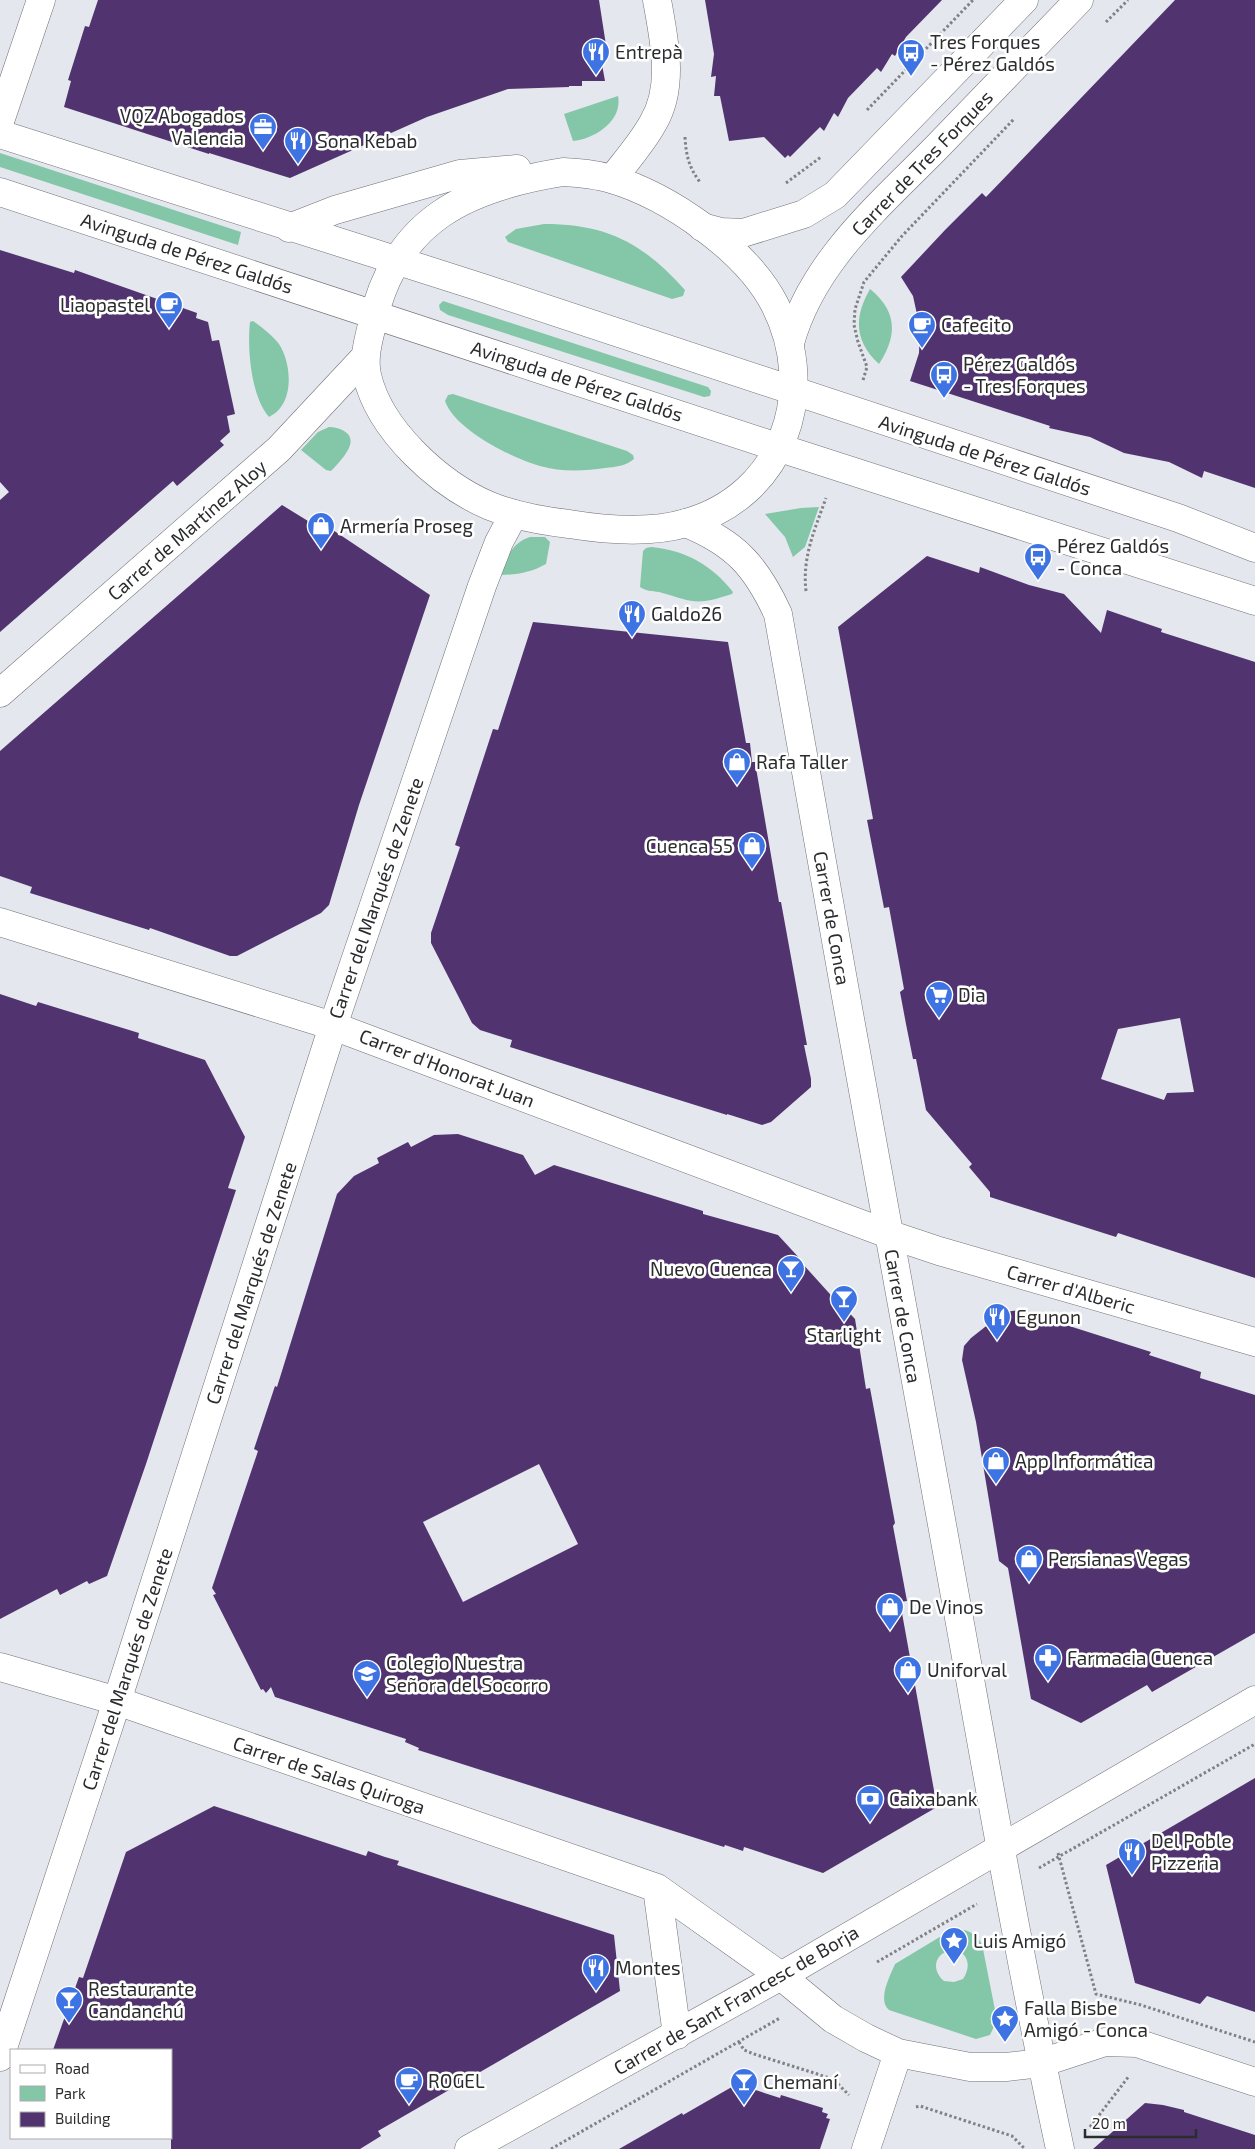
<svg xmlns="http://www.w3.org/2000/svg" width="1255" height="2149" font-family="'Exo 2',sans-serif">
<style>
.green{fill:#84c7a8;fill-rule:evenodd}
.building{fill:#51346f;fill-rule:evenodd}
.lines{fill:none;stroke-linecap:round;stroke-linejoin:round}
.minor-casing{stroke:#6f7277;stroke-width:29}
.tertiary-casing{stroke:#6f7277;stroke-width:29}
.secondary-casing{stroke:#6f7277;stroke-width:29}
.primary-casing{stroke:#6f7277;stroke-width:29}
.path{stroke:#7f8185;stroke-width:3;stroke-dasharray:2.5 2.5;stroke-linecap:butt}
.minor{stroke:#fff;stroke-width:28}
.tertiary{stroke:#fff;stroke-width:28}
.secondary{stroke:#fff;stroke-width:28}
.primary{stroke:#fff;stroke-width:28}
.labels{text-anchor:middle;stroke-width:5;stroke-linejoin:round;paint-order:stroke}
.poi-label{font-size:19px;fill:#2b2c2e;stroke:#fff;text-anchor:start}
.street-label{font-size:19px;fill:#2b2c2e;stroke:#fff}
</style>
<rect width="100%" height="100%" fill="#e4e7ed"/>
<path class="green" d="M618,96C623,121 594,139 573,141L564,114Z
M0,153L241,232L238,245L0,167Z
M544,224C607,224 643,243 685,290L683,296L672,299L508,242L505,237L516,229Z
M870,289C897,311 898,335 879,364C854,341 854,317 870,289Z
M443,301L708,387L711,391L710,396L704,397L448,315L440,310L439,305Z
M253,321C262,327 272,335 279,344C292,364 295,405 269,417C251,397 247,348 250,322Z
M453,394L627,451L633,455L634,459C626,466 615,467 605,468C584,471 561,472 540,466C512,458 455,430 445,401L448,395Z
M329,427C338,427 354,432 350,445C348,453 337,465 331,471L326,470L301,450L318,432Z
M819,507L805,547L793,557L785,537L765,514L801,508Z
M530,537H545L550,542L546,564C532,572 517,575 500,575C507,558 511,543 530,537Z
M651,547C685,550 712,565 733,592L732,594C695,606 694,602 659,592C652,591 645,591 640,587L643,551L646,548Z
M953,1929C967,1929 974,1932 982,1944L997,2020L990,2035L976,2039L889,2010C877,2000 890,1976 895,1964ZM952,1950C968,1951 972,1966 963,1979L954,1982L944,1981C931,1970 934,1953 952,1950Z"/>
<path class="building" d="M98,0H599L608,58L601,59L605,81H582V86H569V87L508,89L427,117L290,178L209,153V154L64,107L71,81L68,80L85,26L89,27Z
M705,0H942L906,37L895,56L892,54L881,72L877,68L848,98L838,117L834,113L824,131L820,127L790,157L788,155L785,158L764,137L729,141L720,96H714L716,76L711,77L714,54Z
M1175,0H1255V488L1204,471L1202,478L1169,462L1124,453L1090,437L1049,428L1050,426L910,381L919,353L920,328L913,296L901,277L945,230L982,193L986,197Z
M0,250L74,273L75,270L197,313L196,318L208,322L212,341L219,340L235,414L227,416L230,432L220,441L224,445L177,486L173,481L0,632V500L9,492L0,482Z
M282,505L308,521L312,516L430,595L359,805L329,905L321,913L237,956H230L150,928L149,930L30,893L32,887L0,876V751Z
M927,556L979,573L980,567L1029,585L1064,594L1101,633L1107,610L1162,629L1161,632L1255,662V1278L1118,1233L1116,1237L990,1197V1192L969,1167L972,1164L926,1110L916,1059H913L906,1024L900,992L904,989L889,907L884,908L867,820L873,819L838,627ZM1180,1018L1194,1092L1167,1093L1164,1100L1101,1079L1118,1029Z
M533,622L728,642L746,743H750L752,762H755L779,902H781L807,1045H804L811,1079V1087L771,1122L762,1125L727,1114V1115L510,1047L512,1040L480,1030L472,1023L431,943V933L460,847L455,845L493,729L498,730Z
M0,994L36,1006L38,1002L139,1033L138,1038L205,1060L245,1137L228,1188L236,1190L146,1464L107,1576L89,1584L87,1581L60,1595L57,1589L0,1619Z
M458,1134L523,1155L535,1175L554,1165L703,1211V1214L778,1235L802,1261L801,1262L838,1303L839,1302L855,1319L866,1389L870,1388L895,1523L893,1526L907,1601L900,1602L937,1807L823,1873L744,1847L743,1851L725,1845L724,1847L418,1750L419,1748L405,1742L406,1739L275,1697L271,1687L266,1693L263,1689L261,1690L213,1595L216,1594L212,1588L258,1451L254,1449L275,1386L277,1387L337,1194L354,1176L379,1163L377,1158L408,1142L411,1147L434,1135ZM539,1464L578,1544L463,1602L423,1522Z
M1019,1310L1151,1352L1149,1355L1201,1372L1200,1378L1255,1395V1633L1152,1692L1147,1685L1081,1723L1031,1699L1008,1568L999,1561L976,1422L962,1360L964,1346L971,1338L1004,1312Z
M1255,1778V2012L1207,1996L1200,2004L1135,1983L1106,1865Z
M214,1806L366,1856L368,1851L385,1857L399,1861L397,1865L614,1935L620,1991L378,2131L381,2136L360,2149H171V2050H53L79,1977L83,1978L126,1852Z
M737,2084L780,2098L781,2095L823,2108L822,2112L828,2114L826,2118L830,2119L820,2149H619L682,2113L683,2115Z
M1145,2103L1163,2105L1184,2110V2112L1255,2135V2149H1093Z"/>
<g class="lines">
<defs>
<path id="minor" d="M0,121L41,0
M612,179C626,161 642,143 653,123C675,86 664,40 657,0
M0,693L279,449L365,357
M0,922L333,1026L888,1234L939,1251L1255,1342
M0,1667L117,1701L657,1888L781,1976L833,2019L866,2038L898,2053L970,2067H1006L1041,2063L1105,2042L1137,2043L1255,2082
M657,1888L677,2035
M0,2057L117,1701L333,1026L482,586L499,542L514,514
M866,2149L898,2053"/>
<path id="tertiary" d="M686,523C735,543 756,566 778,614C837,949 897,1283 959,1618C991,1795 1022,1973 1060,2149"/>
<path id="secondary" d="M702,227L721,232L743,233L804,214L835,195L1024,0
M790,343C812,262 879,206 936,148C984,98 1032,49 1079,0
M469,2149L781,1976L1255,1700"/>
<path id="primary" d="M0,134L483,288L1178,518L1255,548
M563,172C579,173 595,174 611,179C669,196 747,250 775,305C819,392 783,496 686,523C649,534 606,530 569,524C542,521 515,516 490,506C440,485 379,430 367,375C363,357 369,338 373,321C396,219 468,187 563,172Z
M0,192L780,448L1255,601
M289,228L335,210L460,174L517,169"/>
</defs>
<use href="#minor" class="minor-casing"/>
<use href="#tertiary" class="tertiary-casing"/>
<use href="#secondary" class="secondary-casing"/>
<use href="#primary" class="primary-casing"/>
<path class="path" d="M1106,22L1128,0
M867,110L973,0
M685,137C686,155 689,168 700,182
M786,183L821,157
M863,380L867,367L858,342L854,325L855,309L864,282L902,236L1014,119
M806,591C802,557 815,529 826,498
M1058,1853L1096,1994L1141,2005L1255,2042
M1039,1868L1255,1744
M877,1962L977,1904
M739,2042L744,2050L754,2054L833,2079L849,2095
M916,2107L920,2106L1012,2136L1024,2148
M1090,2127L1129,2076
M551,2149L780,2018"/>
<use href="#minor" class="minor"/>
<use href="#tertiary" class="tertiary"/>
<use href="#secondary" class="secondary"/>
<use href="#primary" class="primary"/>
</g>
<defs>
<symbol id="restaurant-pin" viewBox="-11 -11 22 30"><path d="M0 17L-7.5 6A9.5 9.5 0 1 1 7.5 6Z" fill="#3e73e3" stroke="#fff"/><path d="M-5-6h1v4h1v-4h1v4h1v-4h1v5L-1.5 .5V6h-2V.5L-5-1ZM5-6V6H3V1.5H1.5Q1.5-4 5-6Z" fill="#fff"/></symbol>
<symbol id="bus-pin" viewBox="-11 -11 22 30"><path d="M0 17L-7.5 6A9.5 9.5 0 1 1 7.5 6Z" fill="#3e73e3" stroke="#fff"/><path d="M-5-6H5V4H4V6H2V4H-2V6H-4V4H-5ZM-3.5-4V0h7V-4ZM-3.5 1.2v1.5H-2V1.2ZM2 1.2v1.5H3.5V1.2Z" fill="#fff"/></symbol>
<symbol id="office-pin" viewBox="-11 -11 22 30"><path d="M0 17L-7.5 6A9.5 9.5 0 1 1 7.5 6Z" fill="#3e73e3" stroke="#fff"/><path d="M-6-3h4V-5.5h4V-3h4V5H-6ZM-1-4.5V-3h2v-1.5ZM-6 0V1H6V0Z" fill="#fff"/></symbol>
<symbol id="cafe-pin" viewBox="-11 -11 22 30"><path d="M0 17L-7.5 6A9.5 9.5 0 1 1 7.5 6Z" fill="#3e73e3" stroke="#fff"/><path d="M-5.5-4.5H6V0H3Q3 3.5 0 3.5H-2.5Q-5.5 3.5-5.5 0ZM3-3.2v2h1.7v-2ZM-6 4.5H4V6H-6Z" fill="#fff"/></symbol>
<symbol id="shop-pin" viewBox="-11 -11 22 30"><path d="M0 17L-7.5 6A9.5 9.5 0 1 1 7.5 6Z" fill="#3e73e3" stroke="#fff"/><path d="M-5-2.5h2.3a2.7 3.5 0 0 1 5.4 0H5L5.5 6h-11ZM-1.5-2.5h3a1.5 2.3 0 0 0-3 0Z" fill="#fff"/></symbol>
<symbol id="supermarket-pin" viewBox="-11 -11 22 30"><path d="M0 17L-7.5 6A9.5 9.5 0 1 1 7.5 6Z" fill="#3e73e3" stroke="#fff"/><path d="M-6-5.5h2.5l.6 2H6L4.5 2H-2.5L-4.4-4H-6ZM-1.5 3.2a1.3 1.3 0 1 0 .1 0ZM3 3.2a1.3 1.3 0 1 0 .1 0Z" fill="#fff"/></symbol>
<symbol id="bar-pin" viewBox="-11 -11 22 30"><path d="M0 17L-7.5 6A9.5 9.5 0 1 1 7.5 6Z" fill="#3e73e3" stroke="#fff"/><path d="M-6-5H6L.8 .8V4.5H3.5V6h-7V4.5H-.8V.8Z" fill="#fff"/></symbol>
<symbol id="pharmacy-pin" viewBox="-11 -11 22 30"><path d="M0 17L-7.5 6A9.5 9.5 0 1 1 7.5 6Z" fill="#3e73e3" stroke="#fff"/><path d="M-2-6h4v4h4v4h-4v4h-4v-4h-4v-4h4Z" fill="#fff"/></symbol>
<symbol id="school-pin" viewBox="-11 -11 22 30"><path d="M0 17L-7.5 6A9.5 9.5 0 1 1 7.5 6Z" fill="#3e73e3" stroke="#fff"/><path d="M0-5L7-2L0 1L-7-2ZM-4 1L0 2.5L4 1V4Q0 6-4 4Z" fill="#fff"/></symbol>
<symbol id="bank-pin" viewBox="-11 -11 22 30"><path d="M0 17L-7.5 6A9.5 9.5 0 1 1 7.5 6Z" fill="#3e73e3" stroke="#fff"/><path d="M-6-4H6V4H-6ZM0-2.3a2.3 2.3 0 1 0 0 4.6a2.3 2.3 0 1 0 0-4.6Z" fill="#fff"/></symbol>
<symbol id="sight-pin" viewBox="-11 -11 22 30"><path d="M0 17L-7.5 6A9.5 9.5 0 1 1 7.5 6Z" fill="#3e73e3" stroke="#fff"/><path d="M0-6L1.8-2.2L6-1.7L2.9 1.2L3.7 5.4L0 3.3L-3.7 5.4L-2.9 1.2L-6-1.7L-1.8-2.2Z" fill="#fff"/></symbol>
</defs>
<g fill-rule="evenodd">
<use href="#restaurant-pin" x="580" y="36" width="32" height="43"/>
<use href="#bus-pin" x="895" y="37" width="32" height="43"/>
<use href="#office-pin" x="247" y="111" width="32" height="43"/>
<use href="#restaurant-pin" x="282" y="125" width="32" height="43"/>
<use href="#cafe-pin" x="153" y="289" width="32" height="43"/>
<use href="#cafe-pin" x="906" y="309" width="32" height="43"/>
<use href="#bus-pin" x="928" y="359" width="32" height="43"/>
<use href="#shop-pin" x="305" y="510" width="32" height="43"/>
<use href="#bus-pin" x="1022" y="541" width="32" height="43"/>
<use href="#restaurant-pin" x="616" y="598" width="32" height="43"/>
<use href="#shop-pin" x="721" y="746" width="32" height="43"/>
<use href="#shop-pin" x="736" y="830" width="32" height="43"/>
<use href="#supermarket-pin" x="923" y="979" width="32" height="43"/>
<use href="#bar-pin" x="775" y="1253" width="32" height="43"/>
<use href="#bar-pin" x="828" y="1283" width="32" height="43"/>
<use href="#restaurant-pin" x="981" y="1301" width="32" height="43"/>
<use href="#shop-pin" x="980" y="1445" width="32" height="43"/>
<use href="#shop-pin" x="1013" y="1543" width="32" height="43"/>
<use href="#shop-pin" x="874" y="1591" width="32" height="43"/>
<use href="#pharmacy-pin" x="1032" y="1642" width="32" height="43"/>
<use href="#shop-pin" x="892" y="1654" width="32" height="43"/>
<use href="#school-pin" x="351" y="1658" width="32" height="43"/>
<use href="#bank-pin" x="854" y="1783" width="32" height="43"/>
<use href="#restaurant-pin" x="1116" y="1836" width="32" height="43"/>
<use href="#sight-pin" x="938" y="1925" width="32" height="43"/>
<use href="#restaurant-pin" x="580" y="1952" width="32" height="43"/>
<use href="#bar-pin" x="53" y="1984" width="32" height="43"/>
<use href="#sight-pin" x="989" y="2003" width="32" height="43"/>
<use href="#cafe-pin" x="393" y="2065" width="32" height="43"/>
<use href="#bar-pin" x="728" y="2066" width="32" height="43"/>
</g>
<g class="labels">
<g class="poi-label">
<text x="930" y="49">Tres Forques<tspan x="930" dy="22">- Pérez Galdós</tspan></text>
<text x="615" y="59">Entrepà</text>
<text x="244" y="123" text-anchor="end">VQZ Abogados<tspan x="244" dy="22">Valencia</tspan></text>
<text x="317" y="148">Sona Kebab</text>
<text x="150" y="312" text-anchor="end">Liaopastel</text>
<text x="941" y="332">Cafecito</text>
<text x="963" y="371">Pérez Galdós<tspan x="963" dy="22">- Tres Forques</tspan></text>
<text x="340" y="533">Armería Proseg</text>
<text x="1057" y="553">Pérez Galdós<tspan x="1057" dy="22">- Conca</tspan></text>
<text x="651" y="621">Galdo26</text>
<text x="756" y="769">Rafa Taller</text>
<text x="733" y="853" text-anchor="end">Cuenca 55</text>
<text x="958" y="1002">Dia</text>
<text x="772" y="1276" text-anchor="end">Nuevo Cuenca</text>
<text x="1016" y="1324">Egunon</text>
<text x="844" y="1342" text-anchor="middle">Starlight</text>
<text x="1015" y="1468">App Informática</text>
<text x="1048" y="1566">Persianas Vegas</text>
<text x="909" y="1614">De Vinos</text>
<text x="1067" y="1665">Farmacia Cuenca</text>
<text x="386" y="1670">Colegio Nuestra<tspan x="386" dy="22">Señora del Socorro</tspan></text>
<text x="927" y="1677">Uniforval</text>
<text x="889" y="1806">Caixabank</text>
<text x="1151" y="1848">Del Poble<tspan x="1151" dy="22">Pizzeria</tspan></text>
<text x="973" y="1948">Luis Amigó</text>
<text x="615" y="1975">Montes</text>
<text x="88" y="1996">Restaurante<tspan x="88" dy="22">Candanchú</tspan></text>
<text x="1024" y="2015">Falla Bisbe<tspan x="1024" dy="22">Amigó - Conca</tspan></text>
<text x="428" y="2088">ROGEL</text>
<text x="763" y="2089">Chemaní</text>
</g>
<g class="street-label">
<text transform="translate(922 163) rotate(-46)" y="7">Carrer de Tres Forques</text>
<text transform="translate(187 253) rotate(18)" y="7">Avinguda de Pérez Galdós</text>
<text transform="translate(577 381) rotate(18)" y="7">Avinguda de Pérez Galdós</text>
<text transform="translate(985 455) rotate(18)" y="7">Avinguda de Pérez Galdós</text>
<text transform="translate(187 530) rotate(-41)" y="7">Carrer de Martínez Aloy</text>
<text transform="translate(376 898) rotate(-71)" y="7">Carrer del Marqués de Zenete</text>
<text transform="translate(832 918) rotate(80)" y="7">Carrer de Conca</text>
<text transform="translate(447 1068) rotate(21)" y="7">Carrer d'Honorat Juan</text>
<text transform="translate(251 1283) rotate(-72)" y="7">Carrer del Marqués de Zenete</text>
<text transform="translate(1071 1289) rotate(16)" y="7">Carrer d'Alberic</text>
<text transform="translate(903 1316) rotate(80)" y="7">Carrer de Conca</text>
<text transform="translate(127 1669) rotate(-72)" y="7">Carrer del Marqués de Zenete</text>
<text transform="translate(329 1775) rotate(19)" y="7">Carrer de Salas Quiroga</text>
<text transform="translate(736 2000) rotate(-30)" y="7">Carrer de Sant Francesc de Borja</text>
</g>
</g>
<rect x="10" y="2049" width="162" height="90" fill="#ffffff" stroke="#aaabab"/>
<rect x="20" y="2065" width="25" height="8" fill="#ffffff" stroke="#aaabab"/>
<text x="55" y="2074" font-size="15" fill="#2b2c2e">Road</text>
<rect x="20" y="2086" width="25" height="15" fill="#84c7a8" stroke="#aaabab"/>
<text x="55" y="2099" font-size="15" fill="#2b2c2e">Park</text>
<rect x="20" y="2112" width="25" height="15" fill="#51346f" stroke="#aaabab"/>
<text x="55" y="2124" font-size="15" fill="#2b2c2e">Building</text>
<path d="M1085 2129v8h111v-8" fill="none" stroke="#2b2c2e" stroke-width="2.5"/>
<text x="1092" y="2129" font-size="15" fill="#2b2c2e" stroke="#ffffff" stroke-width="4" paint-order="stroke">20 m</text>
</svg>
